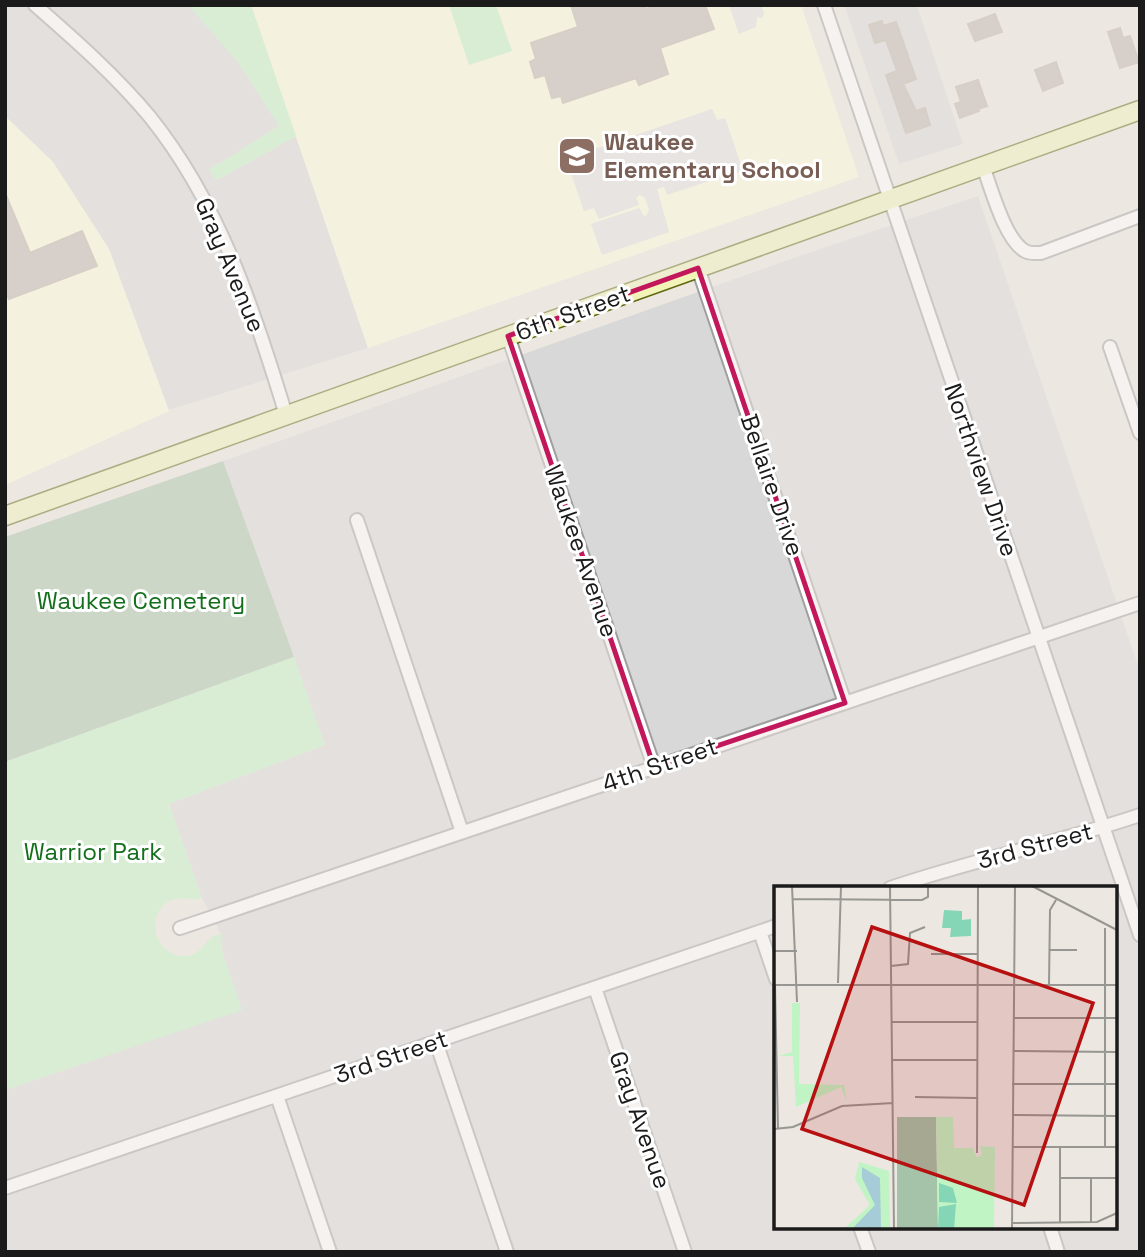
<svg xmlns="http://www.w3.org/2000/svg" width="1145" height="1257" font-family="'Space Grotesk',sans-serif">
<style>
.residential{fill:#d9d8d8;fill-rule:evenodd}
.education{fill:#fcfcdb}
.cemetery{fill:#a4c3a9}
.park{fill:#c0f4c4}
.parking{fill:#dfdfdf}
.building{fill:#bcb4ae;stroke:#bcafa5;stroke-width:2}
.lines{fill:none;stroke-linecap:round;stroke-linejoin:round}
.street-casing{stroke:#9f9f9f;stroke-width:16}
.secondary-casing{stroke:#5e670d;stroke-width:21}
.street{stroke:#fff;stroke-width:12}
.secondary{stroke:#f1f3b8;stroke-width:18}
.marked{fill:none;stroke:#c2185b;stroke-width:5;stroke-linejoin:round}
.labels{text-anchor:middle;stroke-width:6;stroke-linejoin:round;paint-order:stroke}
.education-label{font-size:24px;font-weight:bold;fill:#785e54;stroke:#fff;text-anchor:start}
.street-label{font-size:24px;fill:#1b1b1b;stroke:#fff}
.park-label{font-size:24px;fill:#136f1b;stroke:#fff}
.inset-road{fill:none;stroke:#989692;stroke-width:2}
.view{fill:#b71011;fill-opacity:0.15;stroke:#b71011;stroke-width:3.5}
.inset-edge{fill:none;stroke:#1b1b1b;stroke-width:3.5}
</style>
<rect width="100%" height="100%" fill="#ece8e1"/>
<path class="residential" d="M5,5H188L193,9L238,62L279,126L209,170L217,180L296,136L368,348L169,410L109,249L53,162L5,116Z
M844,5H917L963,144L899,164Z
M978,196L1140,671V1252H5V1090L241,1010L222,951L221,934L202,898L169,804L325,745L223,461L799,256ZM776,888H1115V1227H776Z"/>
<path class="education" d="M251,5H801L859,177L368,348Z
M5,116L53,162L109,249L169,411L5,485Z"/>
<path class="cemetery" d="M223,461L294,657L5,762V537Z"/>
<path class="park" d="M188,5H251L296,136L217,180L209,170L279,126L238,62Z
M449,5H496L512,51L469,65Z
M294,657L325,745L169,804L202,898C189,903 178,893 165,904C145,922 158,957 185,956C200,955 202,945 211,938C213,935 218,935 221,934L222,951L242,1010L5,1090V762Z"/>
<path class="parking" d="M729,5H761L764,13L762,18L757,17L756,27L739,34Z
M712,109L717,120L725,118L743,171L721,178L719,170L715,169L713,172L715,179L667,195L664,187L657,189L669,232L602,255L591,224L639,208L644,216L647,215L649,209L645,198L640,195L636,198L639,205L599,219L594,208L584,211L571,173L581,170L577,155Z"/>
<path class="building" d="M571,5H645L646,9L658,5H705L714,29L660,48L668,74L639,85L636,78L563,103L561,96L552,98L545,75L535,78L530,62L536,59L531,43L578,27Z
M995,14L1002,32L975,41L968,24Z
M882,21L883,26L896,22L916,79L903,84L916,111L925,108L930,125L906,133L886,75L897,71L886,40L875,43L869,25Z
M1120,28L1123,38L1130,36L1139,62L1120,68L1108,32Z
M1056,62L1063,83L1043,91L1035,70Z
M978,80L987,106L978,109L979,111L960,118L955,104L961,102L956,87Z
M5,193L30,253L82,231L97,266L9,299L5,289Z"/>
<g class="lines">
<defs>
<path id="street" d="M35,5C75,40 116,76 150,117C220,204 254,310 286,415
M824,5L1140,935
M983,166C991,188 1005,240 1025,251C1030,254 1036,253 1041,253L1140,216
M698,268L845,703
M508,336L654,767
M1110,347L1140,433
M357,520L462,832
M890,888C972,860 1057,843 1140,815
M180,928L1140,603
M760,932L776,979
M595,988L685,1252
M436,1042L507,1252
M277,1096L330,1252
M5,1188L776,926
M860,1227L869,1252
M1050,1227L1058,1252"/>
<path id="secondary" d="M5,516L1140,110"/>
</defs>
<use href="#street" class="street-casing"/>
<use href="#secondary" class="secondary-casing"/>
<use href="#street" class="street"/>
<use href="#secondary" class="secondary"/>
</g>
<path d="M0 0H1145V1257H0ZM698,268L845,703L654,767L508,336Z" fill="#ece8e1" fill-opacity=".55" fill-rule="evenodd"/>
<path class="marked" d="M698,268L845,703L654,767L508,336Z"/>
<defs>
<symbol id="school-square" viewBox="-11 -11 22 22"><rect x="-9" y="-9" width="18" height="18" rx="4" fill="#8d6e63" stroke="#fff"/><path d="M0-5L7-2L0 1L-7-2ZM-4 1L0 2.5L4 1V4Q0 6-4 4Z" fill="#fff"/></symbol>
</defs>
<g fill-rule="evenodd">
<use href="#school-square" x="555" y="134" width="44" height="44"/>
</g>
<g class="labels">
<g class="education-label">
<text x="604" y="150">Waukee<tspan x="604" dy="28">Elementary School</tspan></text>
</g>
<g class="street-label">
<text transform="translate(230 265) rotate(67)" y="8">Gray Avenue</text>
<text transform="translate(573 313) rotate(-20)" y="8">6th Street</text>
<text transform="translate(981 470) rotate(71)" y="8">Northview Drive</text>
<text transform="translate(772 485) rotate(71)" y="8">Bellaire Drive</text>
<text transform="translate(581 551) rotate(71)" y="8">Waukee Avenue</text>
<text transform="translate(660 765) rotate(-19)" y="8">4th Street</text>
<text transform="translate(1035 846) rotate(-15)" y="8">3rd Street</text>
<text transform="translate(391 1057) rotate(-19)" y="8">3rd Street</text>
<text transform="translate(640 1120) rotate(71)" y="8">Gray Avenue</text>
</g>
<g class="park-label">
<text x="141" y="609">Waukee Cemetery</text>
<text x="93" y="860">Warrior Park</text>
</g>
</g>
<g transform="translate(774 886)">
<rect width="343" height="343" fill="#ece8e1"/>
<path d="M123,231H162L164,343H123Z" fill="#a4c3a9"/>
<path d="M18,117H26L25,198L70,199L73,216L67,201L22,221L19,170H4L18,166ZM162,231H179L180,262H199L203,272L208,268L206,260L221,261L220,343H164ZM85,276L115,285L116,343H70L96,319L81,293Z" fill="#c0f4c4"/>
<path d="M170,24L188,25V34L197,33V50L176,51L177,42H168ZM165,297L179,302L183,317L165,316ZM182,318L180,343H164L165,321Z" fill="#85d6b6"/>
<path d="M88,281L106,292L107,343H78L101,319L88,292Z" fill="#a5ccd7"/>
<path class="inset-road" d="M18,0L23,116M116,0L120,343M258,0L343,44M18,13L148,14L154,11V0M276,64H303M0,65H23M157,68H204M117,80L134,78L136,47L151,41M64,97L67,0M0,99H343M1,99L4,243M275,99L276,24L282,14M239,132H343M118,136H203M239,165L343,166M118,174H203M238,198H343M141,211L203,212M238,229L343,230M0,243L19,241L68,220L119,217M238,261H343M331,261V42M203,267L204,0M286,292H343M238,337L323,336L343,327M286,337V261M317,337V292M238,343L241,0"/>
<path class="view" d="M98,41L319,117L250,319L28,243Z"/>
<rect width="343" height="343" class="inset-edge"/>
</g>
<rect width="1145" height="1257" fill="none" stroke="#1b1b1b" stroke-width="14"/>
</svg>
